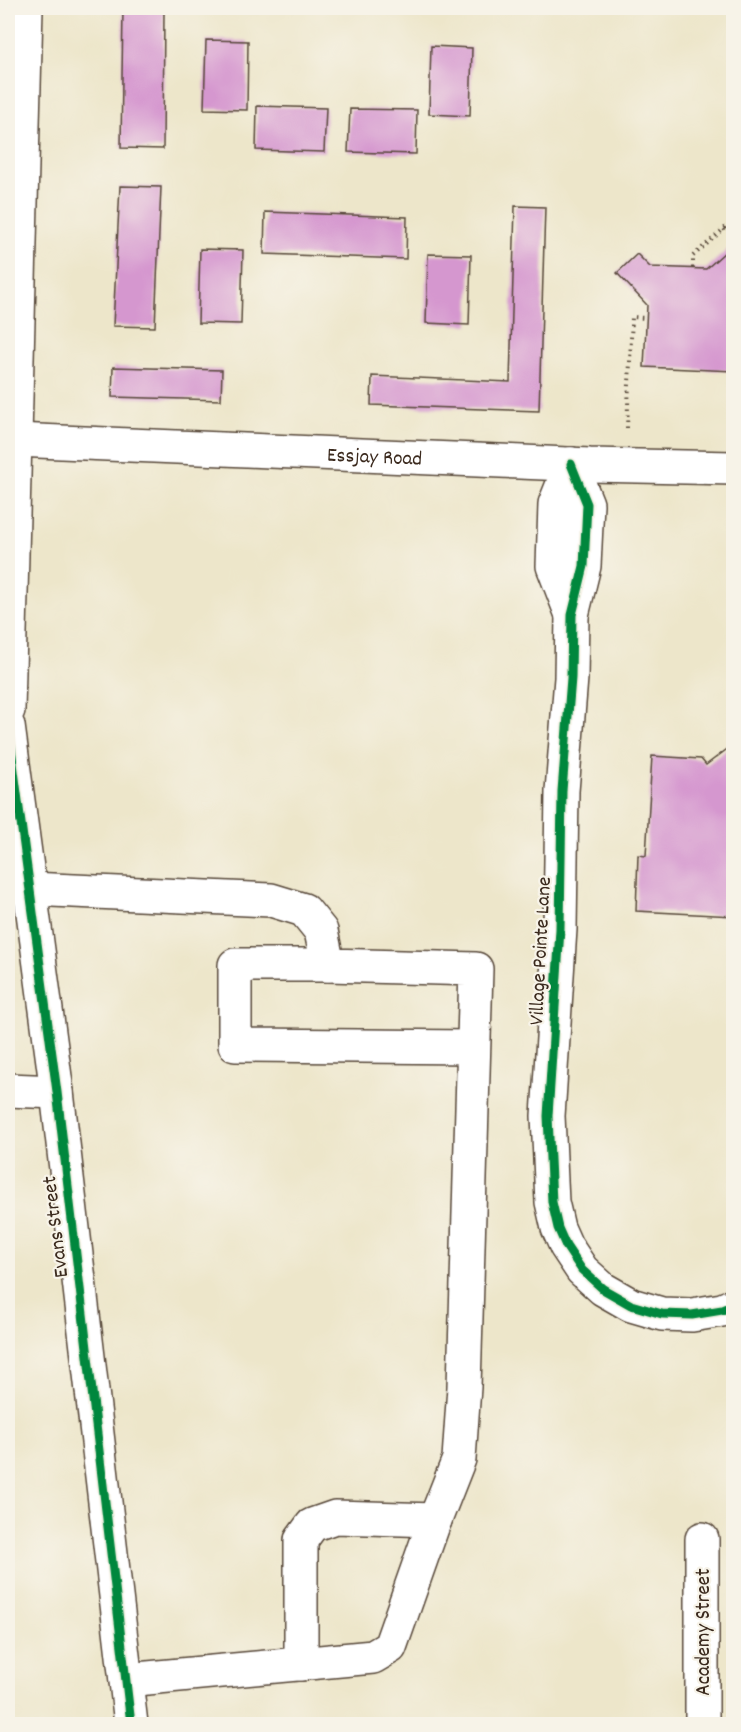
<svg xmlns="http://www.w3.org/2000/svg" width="741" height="1732" font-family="Dekko,sans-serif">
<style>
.building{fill:#d597cf}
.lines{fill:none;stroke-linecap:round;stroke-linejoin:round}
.minor-casing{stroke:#564638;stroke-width:36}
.path{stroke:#564638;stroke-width:4;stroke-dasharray:1.5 4.5;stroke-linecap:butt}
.minor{stroke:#fff;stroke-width:33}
.cycleway-casing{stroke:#f7f3e8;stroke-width:13}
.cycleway{stroke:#00873e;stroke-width:9}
.labels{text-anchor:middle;stroke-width:4.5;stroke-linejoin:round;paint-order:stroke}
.street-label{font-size:21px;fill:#3b2a1e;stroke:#f7f3e8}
</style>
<rect width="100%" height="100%" fill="#f7f3e8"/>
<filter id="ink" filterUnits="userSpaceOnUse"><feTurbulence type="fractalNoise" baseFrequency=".0167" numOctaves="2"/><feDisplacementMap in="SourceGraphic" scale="12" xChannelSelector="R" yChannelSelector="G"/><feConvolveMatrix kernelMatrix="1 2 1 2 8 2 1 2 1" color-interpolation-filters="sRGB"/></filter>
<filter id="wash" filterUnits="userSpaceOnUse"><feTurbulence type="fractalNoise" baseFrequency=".008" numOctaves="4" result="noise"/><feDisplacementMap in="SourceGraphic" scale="24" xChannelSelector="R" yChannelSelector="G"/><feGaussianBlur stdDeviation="1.35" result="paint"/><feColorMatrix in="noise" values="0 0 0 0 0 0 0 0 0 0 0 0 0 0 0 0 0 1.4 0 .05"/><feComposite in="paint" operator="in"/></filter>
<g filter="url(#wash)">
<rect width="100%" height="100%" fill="#ede6ca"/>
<g id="blocks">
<path class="building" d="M123,8H164L163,149L121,148Z
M206,40L248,41L247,110L204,109Z
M431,46L472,48L470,116L429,114Z
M257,106L326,108L324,152L256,150Z
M350,109L417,110L416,154L348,152Z
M120,186L161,187L155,327L113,326Z
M515,206L545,207L539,411L371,405L372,376L510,382Z
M265,212L407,217L406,259L264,254Z
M734,244V371L644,367L647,305L617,273L637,254L650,267L706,269Z
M200,249L243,250L241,324L198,323Z
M428,254L471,255L469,325L426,323Z
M113,367L222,370L221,400L112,397Z
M734,744V916L636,911L638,855L646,856L652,756L701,759L706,765Z"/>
</g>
</g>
<g filter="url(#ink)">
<use href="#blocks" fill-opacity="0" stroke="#564638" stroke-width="1.5"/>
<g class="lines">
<defs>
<g id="minor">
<path id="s1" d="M15,440L590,465L734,468"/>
<path d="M571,464L587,504L584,566L572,615L571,678L562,791L560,929L548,1116L552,1202L558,1228L566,1246L582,1270L603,1289L631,1305L662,1314L692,1315L722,1310L734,1305"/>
<path d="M571,464L555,504L553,566L572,615"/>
<path d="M8,710L26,8"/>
<path d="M8,726L57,1092L131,1724"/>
<path d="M30,889L271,900L304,910L321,931L328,965L476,969L464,1387L459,1459L433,1525L390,1647L373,1657L126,1680"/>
<path d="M328,965H235V1045L473,1047"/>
<path d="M8,1090L57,1092"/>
<path d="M702,1539V1724"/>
<path d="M301,1664V1540L312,1525L335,1517L435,1520"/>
</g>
</defs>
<use href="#minor" class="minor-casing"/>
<path class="path" d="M724,229L734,239
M693,268V256L734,220
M627,428L632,317L646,318"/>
<use href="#minor" class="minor"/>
<defs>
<path id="cycleway" d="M571,464L587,504L584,566L572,615L571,678L562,791L560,929L548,1116L552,1202L558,1228L566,1246L582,1270L603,1289L631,1305L662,1314L692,1315L722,1310L734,1305
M8,726L57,1092L131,1724"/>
</defs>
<use href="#cycleway" class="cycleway-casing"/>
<use href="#cycleway" class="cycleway"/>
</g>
</g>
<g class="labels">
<g class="street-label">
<text dy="7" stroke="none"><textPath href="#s1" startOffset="360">Essjay Road</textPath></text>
<text transform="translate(539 951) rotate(-87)" y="7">Village Pointe Lane</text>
<text transform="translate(54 1227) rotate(-97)" y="7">Evans Street</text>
<text transform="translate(702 1632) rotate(-90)" y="7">Academy Street</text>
</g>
</g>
<rect width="741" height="1732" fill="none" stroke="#f7f3e8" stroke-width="30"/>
</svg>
